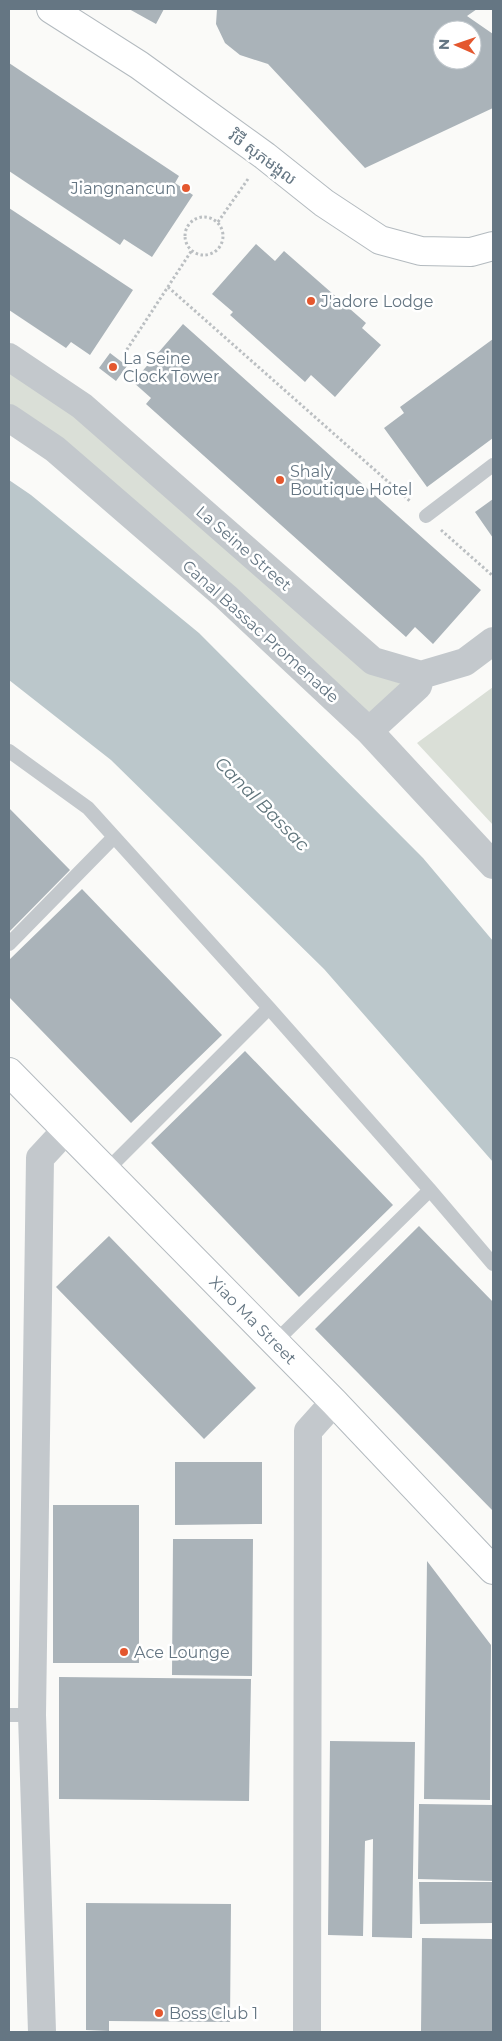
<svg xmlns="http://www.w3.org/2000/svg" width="502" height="2041" font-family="Montserrat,'Noto Sans Khmer',sans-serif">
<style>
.green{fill:#dadfd7}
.water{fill:#bbc7cb}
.building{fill:#aab3b9;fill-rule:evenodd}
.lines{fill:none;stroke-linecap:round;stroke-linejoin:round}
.secondary-casing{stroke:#b3babf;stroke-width:30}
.path{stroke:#bbbfc2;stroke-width:3;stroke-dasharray:2.5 2.5;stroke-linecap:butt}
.lane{stroke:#c3c8cc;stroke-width:14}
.street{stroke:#c3c8cc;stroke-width:28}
.secondary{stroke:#fff;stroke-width:28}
.poi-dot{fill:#e4572e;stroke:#fff;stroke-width:2}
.labels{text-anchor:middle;stroke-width:5;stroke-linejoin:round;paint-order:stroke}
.street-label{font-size:16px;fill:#657683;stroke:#fff}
.poi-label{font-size:16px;fill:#657683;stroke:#fff;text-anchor:start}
.water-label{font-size:18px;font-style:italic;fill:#60757c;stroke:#fff}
</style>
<rect width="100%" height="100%" fill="#fafaf8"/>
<path class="green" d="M9,357L373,661L421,675L369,731L9,418Z
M493,687V825L417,743Z"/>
<path class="water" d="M9,480L31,495L199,633L423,858L493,941V1162L324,969L111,760L9,680Z"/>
<path class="building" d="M129,9H164L156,24Z
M217,9H477L467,16L493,34V108L365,168L268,64L240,55L225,43L216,24ZM442,30H472V60H442Z
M9,63L179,176L175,183L193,195L152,257L124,239L120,245L9,171Z
M9,208L133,290L90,355L71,342L66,348L9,310Z
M256,244L275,261L284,251L366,323L362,328L381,345L335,397L311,375L305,382L230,315L233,312L212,294Z
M183,324L481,590L433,644L415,627L406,637L146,404L151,398L133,382Z
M493,339V438L427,487L384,428L404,413L400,407Z
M110,353L127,366L116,381L99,368Z
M493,499V538L475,512Z
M9,808L70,870L9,932Z
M82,889L222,1035L131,1123L9,997V960Z
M245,1051L393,1205L299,1297L151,1143Z
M419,1226L493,1302V1511L315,1329Z
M109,1236L256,1388L204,1439L56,1287Z
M175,1462H262V1524L175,1525Z
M53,1505H139V1663H53Z
M173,1539H253L252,1676L172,1675Z
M427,1561L491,1645L490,1800L424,1799Z
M59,1677L251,1679L249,1801L59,1799Z
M330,1741L415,1742L412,1938L372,1937L373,1839L365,1841L363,1936L328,1935Z
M419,1804L493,1805V1881L418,1879Z
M419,1882H493V1923L420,1924Z
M86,1903L231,1904L230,2022L109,2021V2031L86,2030Z
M422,1938L493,1939V2032H421Z"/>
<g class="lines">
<defs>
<g id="secondary">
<path d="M51,9L139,65L265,156L324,203L380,240L421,251L471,252L493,246"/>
<path id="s1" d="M9,1072L334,1402L493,1570"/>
</g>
</defs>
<use href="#secondary" class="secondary-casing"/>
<path class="path" d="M185 236a19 19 0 1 1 38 0a19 19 0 1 1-38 0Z
M218,222L248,179
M168,287L411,502
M124,354L192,250
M441,530L493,576"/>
<path class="lane" d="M426,516L493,465
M9,751L88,808L269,1008L430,1190L493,1264
M9,944L114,837
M106,1171L269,1008
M274,1343L430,1190
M9,1715H32"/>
<path class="street" d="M9,357L82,406L373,661L421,675L465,662L493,641
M9,418L55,449L226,597L369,731L493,865
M369,731L418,686L421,675
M42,2032L32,1715L40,1158L65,1131
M307,2032L308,1431L334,1402"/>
<use href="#secondary" class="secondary"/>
</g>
<g class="poi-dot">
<circle cx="186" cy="188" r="5"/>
<circle cx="311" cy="301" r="5"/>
<circle cx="113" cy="367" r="5"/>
<circle cx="280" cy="480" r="5"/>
<circle cx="124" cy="1652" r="5"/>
<circle cx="159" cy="2013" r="5"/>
</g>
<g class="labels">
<g class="street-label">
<text transform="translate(263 157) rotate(37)" y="6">វិថី សុភមង្គល</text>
<text transform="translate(244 548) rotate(41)" y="6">La Seine Street</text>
<text transform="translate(261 631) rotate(42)" y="6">Canal Bassac Promenade</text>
<text dy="6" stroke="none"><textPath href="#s1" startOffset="348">Xiao Ma Street</textPath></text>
</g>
<g class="poi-label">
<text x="176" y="194" text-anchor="end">Jiangnancun</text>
<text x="321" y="307">J'adore Lodge</text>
<text x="123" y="364">La Seine<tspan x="123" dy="18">Clock Tower</tspan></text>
<text x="290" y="477">Shaly<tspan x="290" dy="18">Boutique Hotel</tspan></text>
<text x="134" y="1658">Ace Lounge</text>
<text x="169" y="2019">Boss Club 1</text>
</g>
<g class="water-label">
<text transform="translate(262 804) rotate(45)" y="6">Canal Bassac</text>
</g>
</g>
<rect width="502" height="2041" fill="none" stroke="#657683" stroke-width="20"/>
<g transform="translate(457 45) rotate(272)"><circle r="24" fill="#ffffff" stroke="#c1c8cd"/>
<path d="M0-4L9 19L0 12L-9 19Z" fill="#e4572e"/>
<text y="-8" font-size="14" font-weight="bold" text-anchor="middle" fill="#657683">N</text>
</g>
</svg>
